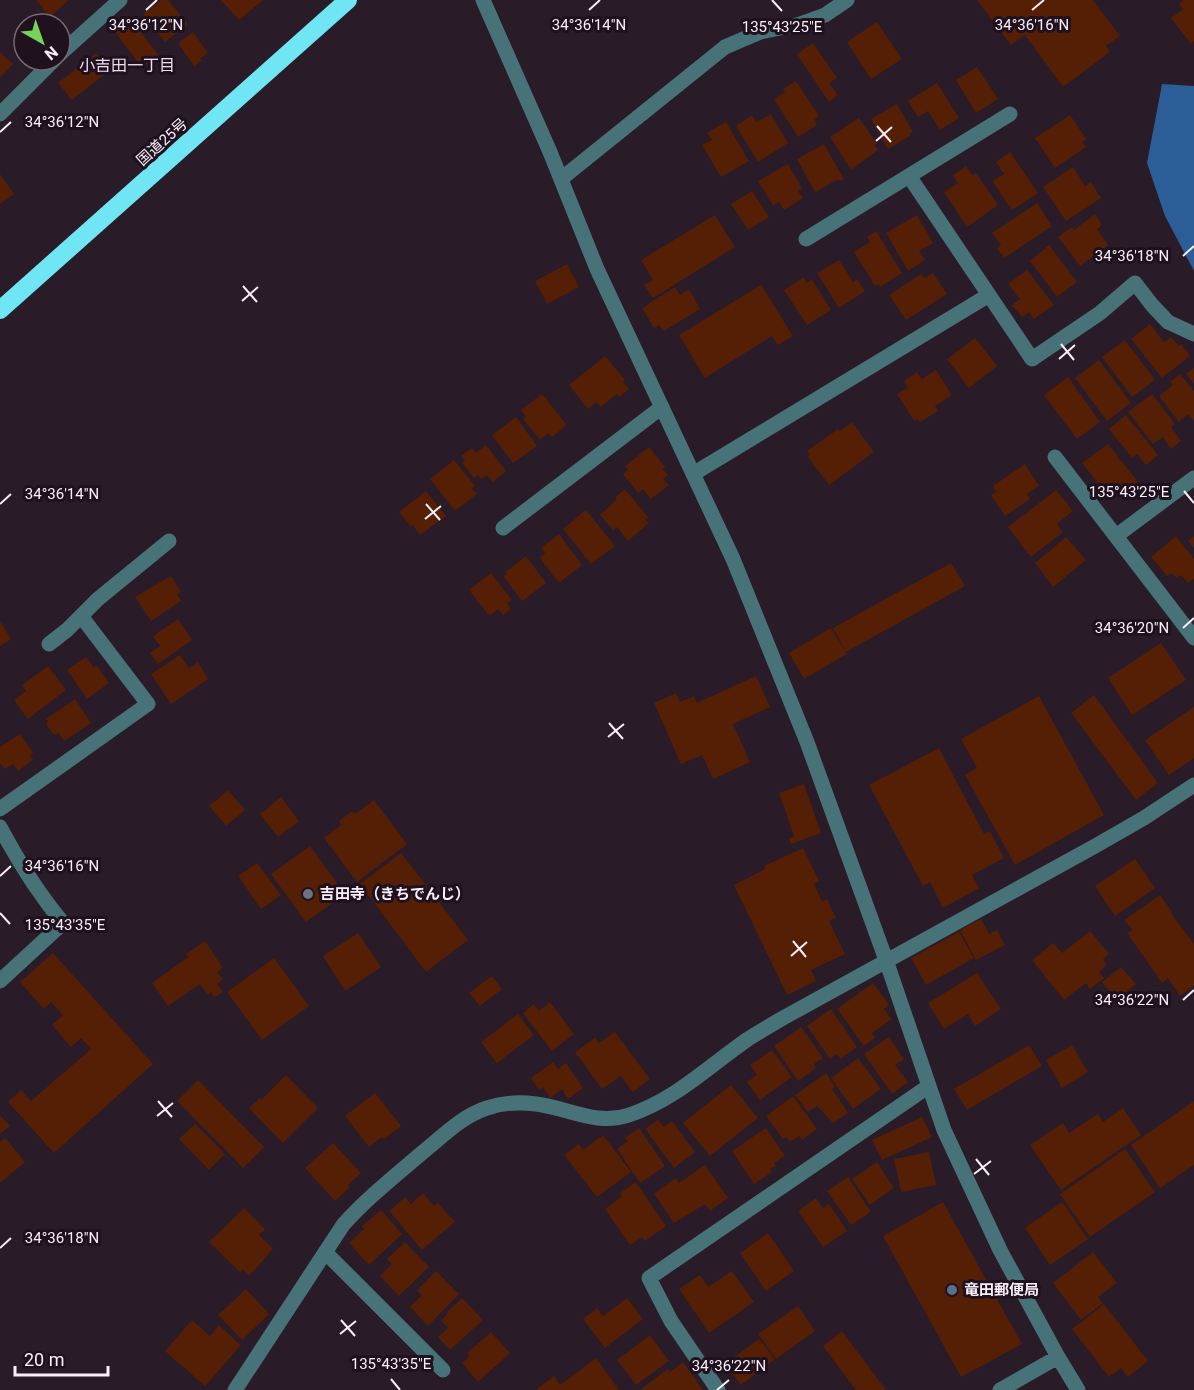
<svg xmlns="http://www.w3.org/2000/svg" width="1194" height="1390" font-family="Roboto,'Noto Sans JP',sans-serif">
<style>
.water{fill:#2b5d96}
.building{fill:#541f05}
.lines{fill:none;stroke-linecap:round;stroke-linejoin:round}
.minor{stroke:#477277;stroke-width:15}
.highway{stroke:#70e5f4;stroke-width:18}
.ticks{fill:none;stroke:#f9eff8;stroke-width:2}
.worship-dot{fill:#6b7280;stroke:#1f121e;stroke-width:2}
.service-dot{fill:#5c6f8a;stroke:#1f121e;stroke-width:2}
.labels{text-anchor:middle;stroke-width:6;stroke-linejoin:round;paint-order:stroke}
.street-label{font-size:15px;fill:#f9eff8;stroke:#1f121e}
.poi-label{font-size:15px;font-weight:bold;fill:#f9eff8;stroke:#1f121e;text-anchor:start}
.neighbourhood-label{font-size:16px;fill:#f0dcee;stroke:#1f121e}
.ticks-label{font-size:15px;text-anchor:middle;fill:#f9eff8;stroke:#1f121e;stroke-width:6;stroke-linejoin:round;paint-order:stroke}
</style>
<rect width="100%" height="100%" fill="#291b28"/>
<path class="water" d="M1162,84L1194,86V271L1165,216L1147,163Z"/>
<path class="building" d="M36,0H69L50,17Z
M161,0H168L188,24L165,42L143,14Z
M221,0H263L239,20Z
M977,0H1093L1120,36L1106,46L1110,52L1063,87L1025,35L1011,45Z
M1184,0H1194V41L1191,44L1171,18L1183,9L1179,4Z
M132,20L159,56L142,68L115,32Z
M877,22L902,59L871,79L847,42Z
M193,32L208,53L200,58L202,61L194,66L178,43Z
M813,43L837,78L829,83L838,95L829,102L797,54Z
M0,52L13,64L0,78Z
M96,53L109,71L72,100L58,83Z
M977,67L998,99L976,113L956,80Z
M796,81L819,116L814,120L817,125L798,137L774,99L785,92L783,89Z
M937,83L959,118L940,130L928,111L918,117L908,101Z
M897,104L913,132L909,134L910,136L888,149L871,119Z
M771,114L788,143L758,162L736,126L752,115L756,122Z
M1070,115L1086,139L1082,142L1086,147L1055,168L1035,138Z
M859,118L877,144L874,145L878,150L851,170L830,137Z
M726,122L749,161L721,177L702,145L712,140L707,133Z
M824,144L844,179L840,181L839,179L815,192L797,159Z
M1010,152L1038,193L1012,210L992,181L1004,174L996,162Z
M788,164L802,188L798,191L803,198L784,210L779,202L773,206L758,181Z
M966,166L972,175L976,173L998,205L967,227L944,192L958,183L953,175Z
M1073,167L1085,186L1091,182L1101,198L1066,221L1043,187Z
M0,174L14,194L0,204Z
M752,191L769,217L748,230L731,204Z
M1037,203L1052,226L1004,258L997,248L1001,245L992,233Z
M1095,214L1102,225L1097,229L1108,245L1080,266L1058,237L1072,227L1074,230Z
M715,215L735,247L653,298L644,285L653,280L641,260Z
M917,215L933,243L919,251L925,260L908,271L886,233Z
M876,231L902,273L880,287L879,284L875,286L854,252L870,242L867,237Z
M1049,245L1077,282L1057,297L1030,261Z
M839,260L853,282L857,279L865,291L839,308L817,273Z
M567,264L579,287L547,304L535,281Z
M1027,270L1054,305L1034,319L1029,312L1022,317L1012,305L1020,299L1008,284Z
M933,273L947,294L906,320L889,295L921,274L924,278Z
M804,277L807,283L812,279L831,310L807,325L784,290Z
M761,285L793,336L778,345L772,336L705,378L679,335Z
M675,287L680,295L689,289L700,309L664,331L659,325L654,328L642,308Z
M1150,324L1164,342L1171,337L1179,346L1181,344L1190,356L1162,378L1131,339Z
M975,338L997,366L969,388L947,359Z
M1125,340L1155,380L1132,397L1102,357Z
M605,356L625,380L623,382L629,389L619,397L617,394L601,407L596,402L588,409L569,385Z
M1099,360L1131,403L1107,421L1075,378Z
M1194,368V384L1186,374Z
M936,370L952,395L935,406L938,411L920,422L918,419L914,421L897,394L908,388L904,381L917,372L922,379Z
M1180,374L1194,391V421L1188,414L1179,422L1159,396L1173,385L1170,382Z
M1068,377L1100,422L1077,439L1044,395Z
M542,394L567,425L552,437L548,433L540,440L523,419L526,417L521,410Z
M1152,394L1175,424L1171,427L1181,441L1171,449L1163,437L1153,444L1128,412Z
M1126,415L1158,455L1146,465L1137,454L1132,458L1109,429Z
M516,417L537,446L513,463L492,435Z
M852,422L874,452L829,485L808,457L810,455L807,451L838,429L840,431Z
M1108,444L1138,482L1124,492L1117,483L1105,492L1082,463Z
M486,445L506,471L493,482L487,475L481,479L478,475L474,478L462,463L465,460L461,456L472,448L476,453Z
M649,447L665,467L663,469L668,475L663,479L669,485L651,499L643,489L638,493L623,474L628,470L625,466Z
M454,460L475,486L472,489L477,494L455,511L430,479Z
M1025,464L1039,486L1027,494L1030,499L1005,516L991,495L996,492L993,486Z
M625,489L648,517L645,519L649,523L628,541L617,527L613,530L600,515L617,499L615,497Z
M1056,490L1073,511L1057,524L1063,532L1031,557L1008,527Z
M426,491L446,516L420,535L413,525L411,527L399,512Z
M586,510L615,546L591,564L563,529Z
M559,534L582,565L559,583L540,558L545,553L541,548Z
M1176,536L1194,559V579L1188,583L1181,575L1177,578L1172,573L1167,576L1151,557Z
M1194,536V548L1188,541Z
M1066,537L1086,560L1053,587L1035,563Z
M526,556L546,583L522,601L503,576L507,574L505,572Z
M951,563L965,586L846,652L833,628Z
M491,573L512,600L507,603L511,609L503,615L498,609L491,615L487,613L469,590Z
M171,576L181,592L177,594L181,601L151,621L135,597Z
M178,619L192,640L158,664L150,653L160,646L153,636Z
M0,621L11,639L0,646Z
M831,628L847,654L804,679L789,653Z
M1161,643L1186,680L1132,715L1108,678Z
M180,655L189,668L198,662L208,679L171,704L151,674Z
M86,657L94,668L97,666L109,683L87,699L67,670Z
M48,666L66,690L28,719L14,700L26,691L22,685Z
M756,676L770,707L733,724L750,762L713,779L702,755L681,764L654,703L676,693L680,702L694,696L697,703Z
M1094,695L1158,783L1136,800L1071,713Z
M1039,696L1104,815L1015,865L965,775L977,768L961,739Z
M75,699L91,723L64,741L59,733L54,735L46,724L48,722L46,719Z
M1194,707V758L1169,775L1145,740Z
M20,734L33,753L30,756L33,760L18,771L13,764L5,769L0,763V747Z
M939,748L984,834L990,831L1004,858L972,875L979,888L943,908L930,882L923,886L869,785Z
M804,784L821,833L791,844L789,839L794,836L779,793Z
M228,790L245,810L226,826L209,806Z
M281,797L299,821L278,837L260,814Z
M374,800L407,844L357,882L324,838L341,825L339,821L352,811L355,814Z
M310,846L345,894L306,922L271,874Z
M803,848L819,881L814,884L822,901L827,899L836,918L829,921L845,954L811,970L816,981L787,995L734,885L765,869L764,866Z
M401,853L468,940L426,972L360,884Z
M1135,859L1155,888L1115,916L1095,886Z
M257,863L281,895L261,909L238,876Z
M1160,895L1172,912L1171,913L1194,944V986L1180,996L1168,978L1162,983L1127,933L1132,930L1124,920Z
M981,919L989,934L997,930L1005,945L976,960L960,930Z
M1090,931L1109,954L1103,959L1107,965L1099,972L1104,978L1090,989L1086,983L1064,1000L1032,960L1053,943L1062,953Z
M959,932L974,958L926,985L911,958Z
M358,933L381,967L345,991L323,956Z
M205,941L223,968L217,972L223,980L217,984L223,992L214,998L211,992L208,995L200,984L168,1006L152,983L188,957L186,954Z
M53,953L153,1064L54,1153L8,1102L21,1090L31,1101L91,1049L81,1038L71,1047L52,1025L63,1015L51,1002L44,1009L20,982Z
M274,958L309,1006L262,1040L227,992Z
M1121,967L1136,984L1117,1000L1102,982Z
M977,973L1001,1009L975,1026L968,1014L944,1029L928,1003Z
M492,976L502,989L480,1006L469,993Z
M873,983L889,1005L884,1009L892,1019L872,1033L875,1038L864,1046L837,1009Z
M550,1002L574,1034L552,1051L523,1013L534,1004L539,1011Z
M831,1009L857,1047L840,1059L837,1054L830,1059L807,1026Z
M518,1014L534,1035L497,1063L481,1042Z
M801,1027L823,1058L814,1064L816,1068L798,1081L774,1046Z
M615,1032L650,1079L633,1092L621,1076L602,1089L575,1052L595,1038L599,1043Z
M889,1037L904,1059L895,1065L908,1082L892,1094L864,1054Z
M1029,1045L1042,1066L967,1110L954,1089Z
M1072,1045L1088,1072L1062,1088L1046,1060Z
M772,1050L792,1077L760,1100L747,1082L757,1075L750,1065Z
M858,1058L881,1089L853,1109L831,1078Z
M553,1062L558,1069L566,1063L583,1088L568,1099L562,1089L550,1098L543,1087L539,1090L531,1078Z
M826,1073L835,1087L832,1089L848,1113L833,1123L817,1106L808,1112L795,1095Z
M286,1075L318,1108L283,1143L249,1108L260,1098L261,1100Z
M198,1080L264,1147L243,1168L177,1101Z
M731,1085L758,1118L710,1156L683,1123Z
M375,1093L401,1126L384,1139L382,1137L369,1147L345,1116Z
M793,1096L817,1129L802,1140L799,1136L790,1142L786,1137L783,1139L766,1116Z
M1194,1101V1165L1160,1188L1131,1145Z
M1123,1108L1141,1135L1061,1190L1030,1145L1063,1123L1069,1133L1098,1114L1103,1122Z
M0,1115L10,1126L0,1134Z
M922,1117L932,1137L882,1160L872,1140Z
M658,1120L664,1127L672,1121L695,1152L674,1168L645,1129Z
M195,1124L225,1154L209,1170L179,1139Z
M639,1128L665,1166L640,1183L617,1149L628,1141L625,1138Z
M766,1128L785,1156L774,1163L776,1166L770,1169L772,1172L754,1184L732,1151Z
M603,1135L631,1172L597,1197L564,1155L579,1144L583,1150Z
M5,1138L25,1162L0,1183V1142Z
M333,1143L361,1173L348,1185L350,1187L335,1201L305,1168Z
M1125,1149L1155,1192L1090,1237L1060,1194Z
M929,1152L936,1185L901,1192L894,1159Z
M877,1162L894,1188L870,1205L852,1179Z
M705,1165L728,1198L710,1211L705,1204L674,1223L654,1194L676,1178L679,1183Z
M848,1177L871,1212L851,1225L827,1191Z
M636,1182L666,1226L645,1241L642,1237L630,1245L605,1209L622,1196L620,1193Z
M423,1193L434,1206L438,1203L455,1222L422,1250L389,1211L405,1197L411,1204Z
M816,1198L823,1208L829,1204L847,1231L823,1247L798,1211Z
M943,1202L1022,1344L961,1377L883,1236Z
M1062,1202L1088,1239L1050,1265L1025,1228Z
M244,1208L265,1229L259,1235L273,1249L249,1276L243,1269L240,1272L209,1242Z
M381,1210L402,1234L369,1265L349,1243L364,1229L362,1226Z
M768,1233L794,1271L766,1291L740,1253Z
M405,1242L429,1267L399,1296L380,1276L392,1264L387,1259Z
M1093,1252L1117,1283L1098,1297L1103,1303L1081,1320L1053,1283Z
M436,1271L459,1294L428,1326L410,1307L422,1295L417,1290Z
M732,1271L754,1302L709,1333L679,1289L700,1275L708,1287Z
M246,1289L269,1314L242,1340L218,1315Z
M462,1298L483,1320L450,1350L438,1337L448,1328L441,1321L447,1314L446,1313Z
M627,1298L643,1319L605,1348L583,1319L597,1308L603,1316Z
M1104,1304L1148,1361L1128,1377L1121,1368L1109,1377L1072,1329Z
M798,1306L815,1331L776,1359L758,1334Z
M192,1320L210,1336L219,1325L241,1345L205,1386L165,1351Z
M842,1331L886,1390H856L823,1346Z
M491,1332L510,1353L478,1382L462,1363L470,1356L467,1353Z
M650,1335L669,1361L636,1385L617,1360Z
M759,1339L775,1359L741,1385L725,1364Z
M596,1358L619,1390H536L554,1376L560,1385Z
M683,1362L703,1390H643L642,1388L668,1369L670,1372Z"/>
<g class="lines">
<path class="minor" d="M483,0L550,152L597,269L733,559L807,742L886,960L944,1130L1000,1250L1058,1357L1078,1390
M60,54L120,0
M0,114L54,60
M909,176L1032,359L1100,313L1135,283L1152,305L1168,322L1194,334
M561,179L725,47L760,32L800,24L825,15L847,0
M806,239L1010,114
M1055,457L1194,638
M693,474L989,295
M503,528L662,407
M1116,536L1194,478
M49,644L67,630L98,599L169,541
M0,809L148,704L81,616
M0,827C18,861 38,893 63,923L0,981
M325,1252L443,1370
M235,1390L343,1225C367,1198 395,1176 423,1152C443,1136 462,1116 487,1108C502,1103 521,1102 536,1104C569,1108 596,1126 629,1115C675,1100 709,1066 748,1039C759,1032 771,1025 783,1018L1097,845L1144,818L1194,785
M718,1390L671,1321L649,1278L929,1086
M1000,1390L1058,1357"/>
<path class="highway" d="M0,310L348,0"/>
</g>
<path class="ticks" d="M772,0L782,11M146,10L157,0M589,10L600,0M1032,10L1044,0M877,126L891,142M0,132L11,122M876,141L892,127M1183,256L1194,246M243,286L257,302M242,301L258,287M1061,344L1074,360M1059,359L1075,345M1184,491L1194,503M0,504L11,494M426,504L440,520M425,519L441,506M1183,628L1194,618M609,723L623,739M608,737L624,724M0,876L11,866M0,913L10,924M793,941L806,957M791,956L807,942M1183,1000L1194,990M158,1101L172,1117M157,1116L173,1103M976,1159L989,1175M974,1174L991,1161M0,1248L11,1238M341,1320L355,1336M340,1334L356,1321M391,1379L400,1390M717,1390L729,1380"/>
<circle class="worship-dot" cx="308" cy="894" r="6"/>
<circle class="service-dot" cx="952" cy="1290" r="6"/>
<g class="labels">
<g class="street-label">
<text transform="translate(162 142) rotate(-42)" y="5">国道25号</text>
</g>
<g class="poi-label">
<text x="320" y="899">吉田寺（きちでんじ）</text>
<text x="964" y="1295">竜田郵便局</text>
</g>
<g class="neighbourhood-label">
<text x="127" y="71">小吉田一丁目</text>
</g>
</g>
<g class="ticks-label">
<text x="146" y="30">34°36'12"N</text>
<text x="589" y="30">34°36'14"N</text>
<text x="1032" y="30">34°36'16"N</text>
<text x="782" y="32">135°43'25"E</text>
<text x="62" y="127">34°36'12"N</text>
<text x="1132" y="261">34°36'18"N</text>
<text x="1129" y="497">135°43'25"E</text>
<text x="62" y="499">34°36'14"N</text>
<text x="1132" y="633">34°36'20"N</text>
<text x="62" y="871">34°36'16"N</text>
<text x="65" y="930">135°43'35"E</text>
<text x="1132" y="1005">34°36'22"N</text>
<text x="62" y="1243">34°36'18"N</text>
<text x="391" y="1369">135°43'35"E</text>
<text x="729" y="1371">34°36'22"N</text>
</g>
<g transform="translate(42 42) rotate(140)"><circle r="28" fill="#1f121e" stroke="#766a75" stroke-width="1.5"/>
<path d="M0-4.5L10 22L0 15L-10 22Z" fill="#77d259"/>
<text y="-9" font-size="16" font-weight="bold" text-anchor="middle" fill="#f9eff8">N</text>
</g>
<path d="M15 1366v9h93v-9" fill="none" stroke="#f9eff8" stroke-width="3"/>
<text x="24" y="1366" font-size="18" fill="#f9eff8" stroke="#1f121e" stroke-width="4.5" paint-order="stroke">20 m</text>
</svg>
